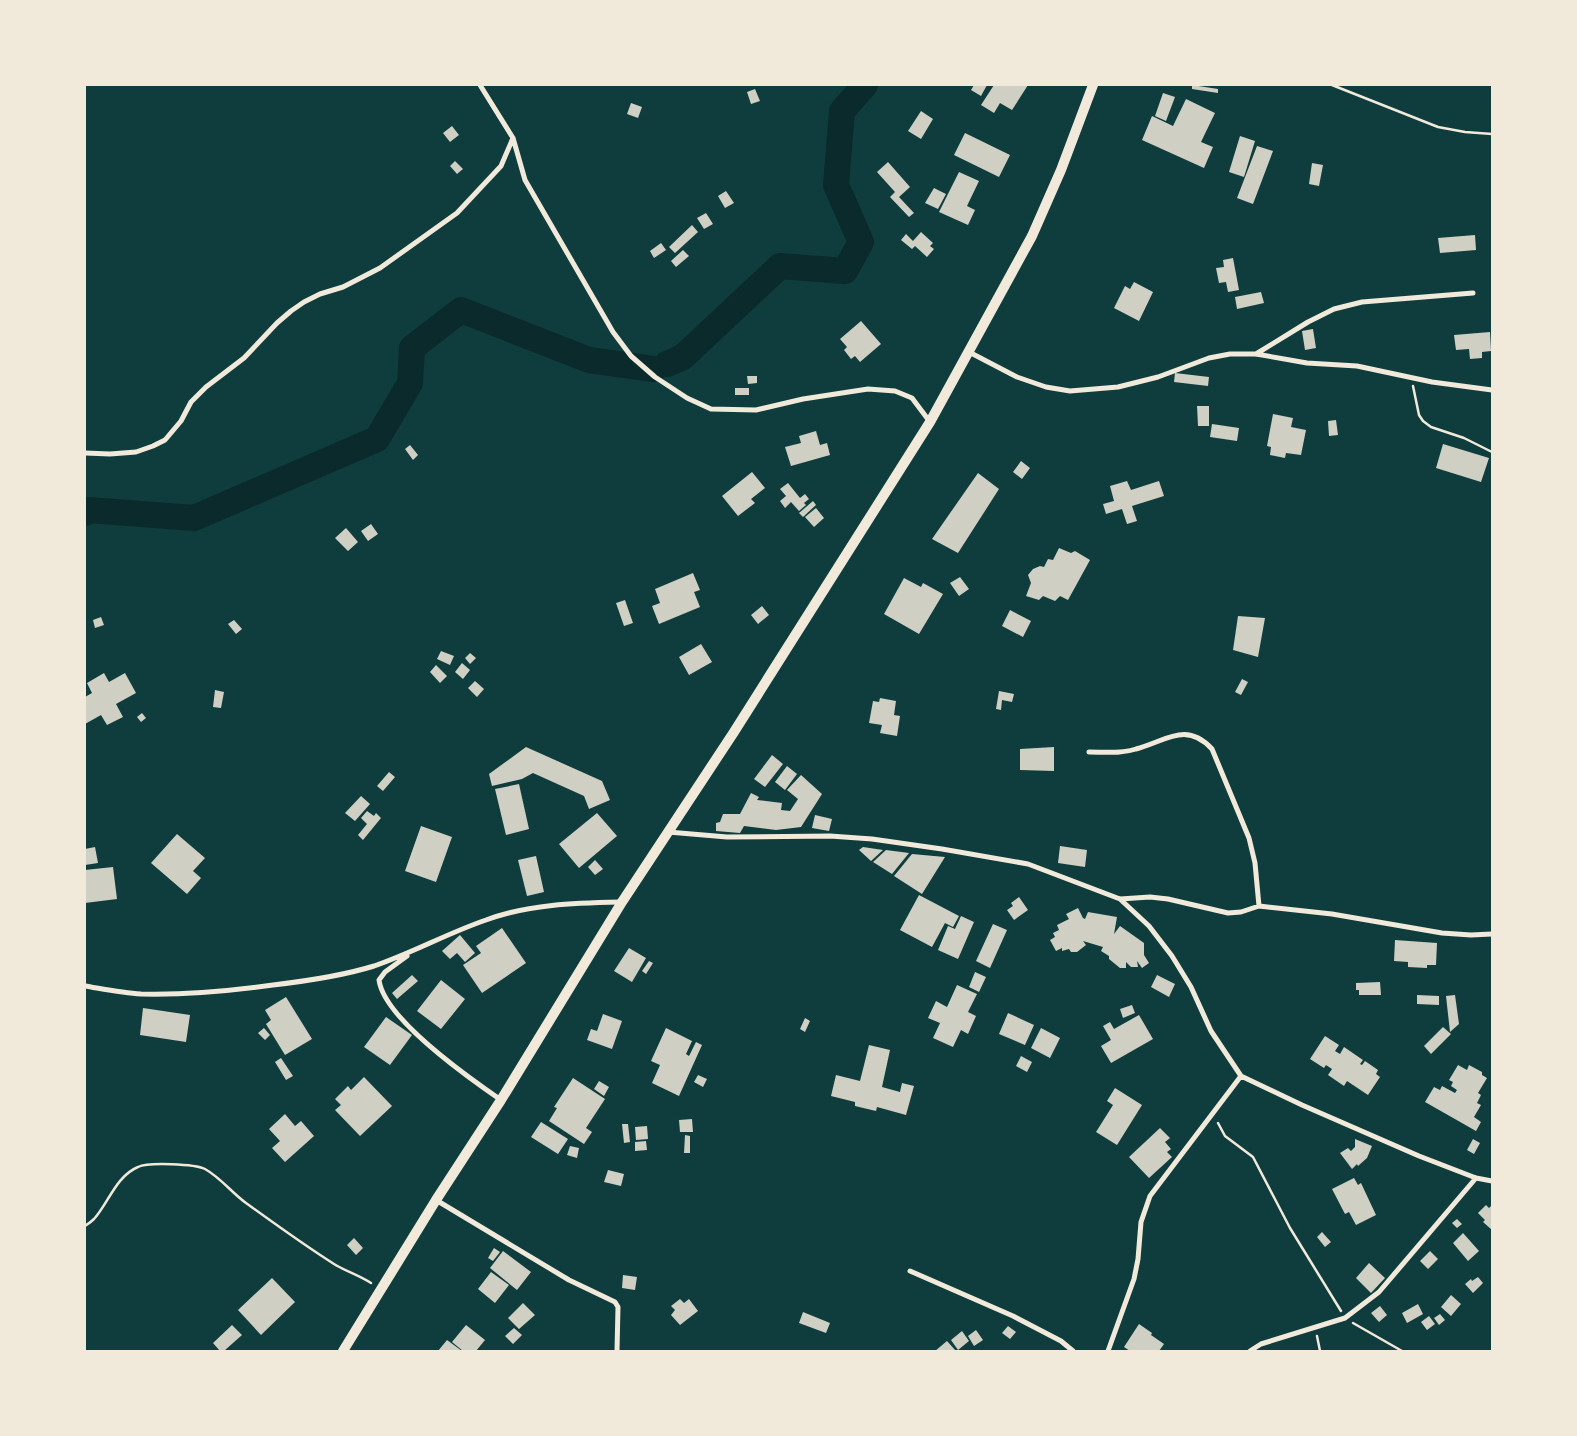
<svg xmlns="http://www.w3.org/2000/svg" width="1577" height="1436" font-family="'Asap Condensed',sans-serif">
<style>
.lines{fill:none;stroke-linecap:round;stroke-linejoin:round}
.river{stroke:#0a2a2b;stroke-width:26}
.building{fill:#cfcfc3}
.path{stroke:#f1e9da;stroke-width:2.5}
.minor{stroke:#f1e9da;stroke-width:5}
.secondary{stroke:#f1e9da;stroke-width:10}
</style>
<rect width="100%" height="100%" fill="#0f3d3e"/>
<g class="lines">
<path class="river" d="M667,364L683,357L780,266L845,271L861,242L836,185L842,111L865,85
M85,513L89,510L194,518L377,439L410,383L412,348L461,310L589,360L654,369"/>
</g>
<path class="building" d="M974,85H987L981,96L971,90Z
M994,85H1028L1012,110L1000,103L994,113L981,105Z
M1192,85L1218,89V93L1192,89Z
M755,89L760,101L751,104L747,92Z
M1163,93L1175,97L1166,121L1155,116Z
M1186,99L1215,113L1201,142L1213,147L1204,168L1142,140L1152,116L1173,126Z
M631,103L642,107L638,118L627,114Z
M921,111L933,119L921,139L908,131Z
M452,126L459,135L450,142L443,133Z
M965,133L1010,155L999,177L954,155Z
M1240,136L1255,141L1244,177L1229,172Z
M1257,146L1273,151L1253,204L1237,198Z
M455,161L463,169L457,174L450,166Z
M888,162L910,187L899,197L914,213L909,217L890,197L895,192L877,172Z
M1312,163L1323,165L1319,186L1309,184Z
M959,172L979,181L967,206L975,210L968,225L939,212Z
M934,188L946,194L938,209L925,203Z
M726,191L734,203L725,208L718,196Z
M706,213L713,224L704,229L697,218Z
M692,225L698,232L675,253L669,247Z
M921,232L933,243L930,246L934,249L927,257L915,246L912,249L901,240L906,234L913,241Z
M1475,235L1476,250L1440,253L1438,238Z
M661,243L666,250L654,258L650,251Z
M683,250L689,256L676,267L671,261Z
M1233,258L1239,290L1228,292L1226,282L1219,283L1216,268L1224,267L1223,260Z
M1134,282L1153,292L1139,321L1114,308L1125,286L1130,289Z
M1261,292L1264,303L1237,309L1235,297Z
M861,321L881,344L860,362L855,356L851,359L844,350L847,347L840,339Z
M1313,329L1316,348L1305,350L1302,331Z
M1490,332L1491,351L1482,352V358L1470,359L1469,349L1456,350L1454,335Z
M1175,373L1209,377L1208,386L1174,382Z
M747,376H757V383L748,384Z
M735,388H749V395H735Z
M1197,406H1209V426H1198Z
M1273,414L1293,418L1291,427L1306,430L1301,455L1286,453L1285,458L1270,455L1271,447L1267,446Z
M1336,420L1338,435L1329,436L1328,421Z
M1212,424L1239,428L1237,441L1210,437Z
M816,431L820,445L827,443L830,455L791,466L785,447L801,443L799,436Z
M1443,444L1489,458L1481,482L1436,468Z
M410,445L418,455L413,460L405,449Z
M1021,461L1030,468L1022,479L1013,472Z
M752,472L765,488L751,499L755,503L738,516L722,496Z
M978,473L999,489L958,553L932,539Z
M1127,481L1131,490L1159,481L1164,496L1132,506L1137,521L1127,524L1122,509L1106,514L1103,504L1114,501L1110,486Z
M788,483L800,498L805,494L809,499L804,503L806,505L799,511L791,502L785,508L780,501L786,496L780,489Z
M813,501L816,505L803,517L799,513Z
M816,508L824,518L814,527L805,517Z
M371,524L378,534L368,541L361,531Z
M346,528L358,542L348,551L335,538Z
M1059,548L1071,553L1075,551L1090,560L1068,600L1060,596L1055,601L1043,596L1039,600L1026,596L1031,583L1028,575L1033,569L1040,566L1044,567L1048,559L1053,560Z
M693,573L700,590L694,592L700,607L659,624L652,606L660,603L655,589Z
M960,577L969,589L959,596L950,583Z
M904,578L921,587L923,583L943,594L919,634L884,614Z
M625,600L633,623L624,626L616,603Z
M762,606L769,615L758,624L751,615Z
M1010,610L1031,621L1023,637L1002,626Z
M1238,616L1265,618L1258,657L1233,650Z
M101,617L104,625L95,628L93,620Z
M234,620L242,629L236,634L228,624Z
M701,644L712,662L689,675L679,657Z
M441,651L454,656L450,665L437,659Z
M470,653L476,658L470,664L465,658Z
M462,663L470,670L463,679L455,672Z
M436,665L447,676L440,683L430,672Z
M104,673L109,682L125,673L136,693L116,704L123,717L107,725L101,715L85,724V697L92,693L87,683Z
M1242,679L1248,682L1241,695L1235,692Z
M475,681L484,689L477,697L468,688Z
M215,690L224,692L221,708L213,707Z
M999,691L1014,694L1012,702L1002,700L1001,710L996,709Z
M880,698L896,701L894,715L900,716L897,736L880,733L882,725L869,723L873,701L879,702Z
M142,713L146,718L141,722L137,717Z
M526,747L602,781L610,800L589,809L584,796L533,773L522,779L492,786L489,774Z
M1054,747V771L1020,770V749Z
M772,755L783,764L765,787L754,779Z
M787,766L797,774L785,790L775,782Z
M389,772L395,777L383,791L377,786Z
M801,775L822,794L801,827L776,830L744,826L740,833L716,831V823L720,822L723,814H740L751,793L759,797L757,800L782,803L781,810L790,811L798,799L787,790Z
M519,784L529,829L506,835L495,789Z
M361,796L370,804L355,821L345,813Z
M367,811L374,816L376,813L381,818L363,840L358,835L367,824L361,818Z
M597,813L617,836L579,868L559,844Z
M815,815L832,819L829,831L812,828Z
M421,826L452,837L436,882L405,871Z
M177,834L205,858L193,871L201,878L187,894L151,863Z
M1060,846L1087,850L1085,867L1058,863Z
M95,847L98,863L85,865V849Z
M863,847L883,850L871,861L859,850Z
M886,850L909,853L892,874L873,862Z
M912,854L945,857L922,894L894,876Z
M536,856L544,892L527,896L518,860Z
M595,860L603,869L595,875L588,867Z
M113,867L117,899L85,903V870Z
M919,895L959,916L953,927L945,923L932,947L900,930Z
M1019,897L1028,910L1014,920L1007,910L1013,906L1011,903Z
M1078,908L1083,918L1085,919L1088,912L1117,917L1114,934L1120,926L1144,943V955L1149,963L1142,968L1137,961L1138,967H1131L1126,962V968H1120L1109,959V956L1101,951L1103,947L1083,941L1086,945L1077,952H1071L1069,949L1062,951V948L1056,951L1050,940L1055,937L1053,933L1059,930L1057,925L1069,919L1066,914Z
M961,916L974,922L958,959L938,950L948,926L955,929Z
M993,924L1007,930L990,968L976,961Z
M502,928L526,963L482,993L463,965L481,953L476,946Z
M460,935L475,953L465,962L457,953L450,959L442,951Z
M1395,940L1437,943L1436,965H1427V968L1408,967V962L1394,961Z
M629,948L646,958L632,982L614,971Z
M649,961L653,963L646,974L642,971Z
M975,972L986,977L979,992L969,987Z
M412,975L418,981L397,999L392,993Z
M1157,975L1175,984L1169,997L1151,987Z
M441,980L465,999L441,1029L417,1011Z
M1380,982L1381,995H1359V990H1356V983Z
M957,985L977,994L968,1012L976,1016L968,1034L961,1030L953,1047L933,1038L940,1023L928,1018L936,1001L947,1007Z
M1417,995L1439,996V1005L1417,1004Z
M1455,995L1459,1024L1450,1032L1446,996Z
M286,997L312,1039L285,1055L266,1024L271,1020L265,1010Z
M1132,1005L1135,1013L1123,1018L1120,1009Z
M143,1008L190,1015L186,1042L140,1035Z
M1008,1013L1034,1025L1025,1045L999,1034Z
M603,1014L622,1021L612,1049L587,1040L591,1029L597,1031Z
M1139,1015L1153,1039L1111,1063L1101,1046L1111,1040L1103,1026L1110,1022L1114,1029Z
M386,1017L412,1035L390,1065L364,1047Z
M805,1018L810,1021L805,1032L800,1029Z
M1443,1027L1451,1034L1431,1054L1424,1046Z
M264,1028L270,1035L265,1040L258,1033Z
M666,1028L692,1041L686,1054L689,1056L696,1042L702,1045L679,1096L652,1083L660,1065L651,1061Z
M1041,1028L1060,1038L1050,1058L1031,1048Z
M1325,1036L1339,1045L1335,1051L1340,1054L1344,1047L1363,1060L1360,1064L1362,1065L1365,1061L1378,1070L1376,1074L1380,1077L1368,1095L1347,1081L1344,1086L1328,1075L1332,1069L1326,1065L1324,1068L1310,1059Z
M869,1045L890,1050L882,1087L900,1092L902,1083L914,1086L906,1115L877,1107L876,1111L855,1106V1102L831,1096L836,1075L860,1081Z
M1021,1056L1032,1062L1027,1072L1016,1066Z
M281,1058L293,1076L286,1080L275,1062Z
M1458,1065L1467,1070L1469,1065L1482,1072V1075L1487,1078L1478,1093L1481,1095L1477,1103L1481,1105L1474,1117L1481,1122L1476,1131L1425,1102L1434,1087L1440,1090L1442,1086L1455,1093L1457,1090L1451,1086L1453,1082L1449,1080Z
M698,1075L707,1079L703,1087L694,1082Z
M364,1077L392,1106L360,1136L335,1110L341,1105L335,1099L348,1086L351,1090Z
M573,1078L605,1099L586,1128L592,1132L584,1144L549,1121L557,1108L554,1107Z
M599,1081L609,1087L604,1096L594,1089Z
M1115,1088L1142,1105L1117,1145L1096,1132L1113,1105L1107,1101Z
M285,1114L295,1126L301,1121L314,1136L285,1162L272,1148L280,1141L269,1129Z
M692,1119L693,1132H680L679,1120Z
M541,1122L568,1139L558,1154L531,1137Z
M622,1124H628L630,1142L624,1143Z
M647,1126L648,1139L636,1140L635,1127Z
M1160,1128L1170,1138L1165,1142L1171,1149L1167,1152L1172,1157L1149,1178L1129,1157Z
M685,1135L690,1136V1153H684Z
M1355,1139L1372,1146L1367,1158L1358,1166L1357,1164L1352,1169L1340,1153L1348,1148L1351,1151L1355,1147Z
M1473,1139L1480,1143L1474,1154L1467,1150Z
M646,1141L647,1150L635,1151V1142Z
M570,1146L579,1148L577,1158L567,1155Z
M608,1170L624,1174L621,1186L604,1182Z
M1354,1178L1358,1185L1361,1183L1376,1215L1356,1225L1349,1212L1345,1214L1332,1189Z
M1486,1205L1489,1208L1492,1205V1230L1483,1222L1485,1220L1478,1213Z
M1457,1219L1462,1224L1457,1228L1452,1223Z
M1322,1232L1331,1242L1325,1247L1317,1237Z
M1463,1233L1479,1251L1468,1261L1453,1243Z
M354,1238L363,1248L356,1255L347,1245Z
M494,1248L500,1252L493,1261L488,1258Z
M503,1251L531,1272L517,1290L490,1268Z
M1430,1251L1438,1259L1428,1269L1420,1261Z
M1369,1263L1385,1278L1371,1293L1356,1278Z
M491,1272L509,1285L495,1303L478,1289Z
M623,1275L637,1277L635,1290L622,1288Z
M1478,1277L1483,1283L1473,1293L1465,1284L1471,1279L1472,1281Z
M272,1278L295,1302L261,1335L238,1310Z
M1451,1295L1461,1304L1451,1316L1441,1307Z
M680,1299L684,1303L689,1299L698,1311L680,1325L671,1315L675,1310L671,1306Z
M523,1303L535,1315L519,1329L508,1318Z
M1418,1304L1423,1314L1407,1323L1402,1313Z
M1380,1306L1387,1315L1379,1322L1371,1313Z
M803,1312L830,1323L826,1333L799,1323Z
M1440,1314L1445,1320L1439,1325L1434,1318Z
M1429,1316L1435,1324L1427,1330L1421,1322Z
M1139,1324L1152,1333L1151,1335L1164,1344L1159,1351H1130L1124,1347Z
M232,1325L242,1335L224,1351H220L213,1343Z
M466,1325L485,1340L476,1351H463L452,1342Z
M1008,1326L1016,1332L1010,1339L1002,1333Z
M514,1328L522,1335L513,1344L505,1336Z
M976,1330L983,1340L974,1346L968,1336Z
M962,1331L969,1341L958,1350L951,1340Z
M447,1340L462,1351H438Z
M947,1341L956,1351H935Z"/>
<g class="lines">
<path class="path" d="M1332,85L1438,127L1465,132L1492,134
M1413,386L1419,415L1423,421L1431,427L1464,438L1492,452
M1218,1123L1225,1136L1253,1157L1290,1228L1341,1311
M85,1226C88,1224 92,1221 94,1219C108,1204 116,1176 138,1167C148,1162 195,1164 205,1169C221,1178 232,1193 246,1203C275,1224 304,1245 334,1264C345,1271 359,1275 371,1283
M1353,1323L1402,1351
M1317,1336L1320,1351"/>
<path class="minor" d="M480,85L513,138L525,180L613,332L631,356L655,377L687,398L711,409L756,410L803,399L868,389L895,391L912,398L930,422
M969,352L1017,377L1046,387L1070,391L1118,387L1158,377L1209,358L1230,354H1256L1307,363L1357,366L1432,382L1492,390
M1256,354L1308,322L1334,309L1362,302L1473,293
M85,453L110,454L136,452L153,446L165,440L181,421L191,402L206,387L244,358L277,323L291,311L304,302L320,294L343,287L380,268L457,213L501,166L513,138
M1089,752C1104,752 1121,754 1136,749C1166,741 1186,721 1212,749L1249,838L1255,863L1259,906
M668,832L727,837L830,836L872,839L942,849L1028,864L1120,899L1150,897L1168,899L1228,913L1241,912L1259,906L1332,914L1442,933L1471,935L1492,934
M1120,899L1149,926L1172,956L1191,987L1211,1031L1241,1076L1302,1105L1419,1156L1476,1178L1492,1181
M407,956L385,972L379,980C384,1018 469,1078 501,1100
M85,986C103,989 122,993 141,994C185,995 230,991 273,985C307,981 342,976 374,966C412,953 448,933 486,920C528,904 576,903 621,902
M436,1200L569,1280L615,1302L618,1307L617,1351
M910,1271L1013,1316L1061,1341L1073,1351
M1108,1351L1134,1279L1138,1259L1141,1222L1150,1196L1241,1076
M1250,1351L1261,1344L1345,1318L1379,1292L1476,1178"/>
<path class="secondary" d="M343,1351L436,1200L501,1100L622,902L734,732L930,422L1032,236L1061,170L1093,85"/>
</g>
<rect width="1577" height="1436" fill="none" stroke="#f1e9da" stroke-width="172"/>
</svg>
